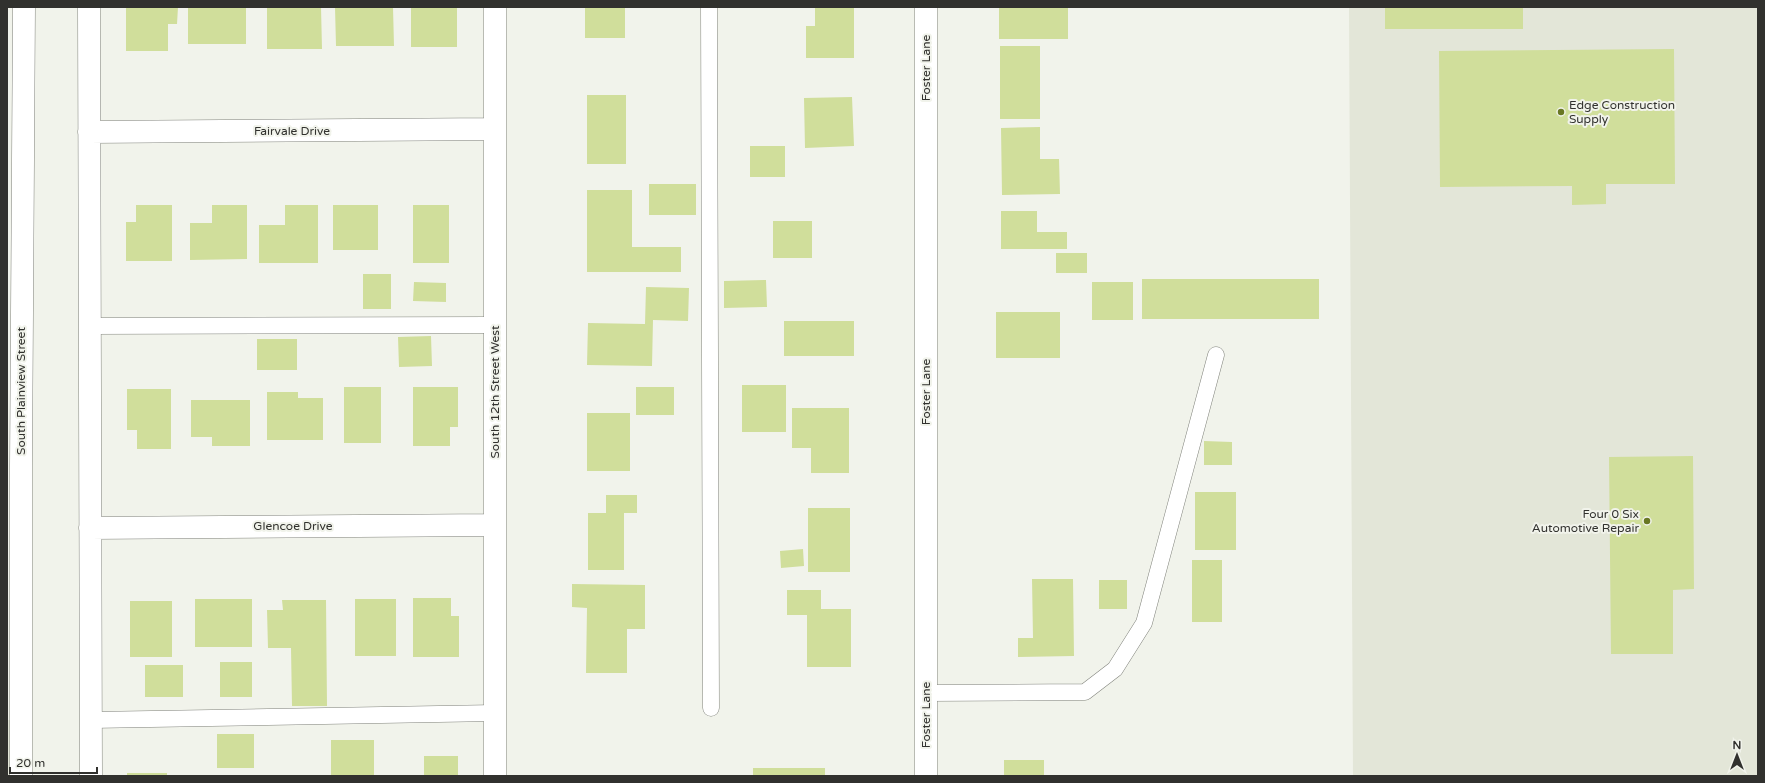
<svg xmlns="http://www.w3.org/2000/svg" width="1765" height="783" font-family="'Varela Round',sans-serif">
<style>
.built{fill:#e3e6d8}
.building{fill:#d0de9b}
.lines{fill:none;stroke-linecap:round;stroke-linejoin:round}
.lane-casing{stroke:#81837c;stroke-width:17}
.street-casing{stroke:#81837c;stroke-width:23}
.lane{stroke:#fff;stroke-width:16}
.street{stroke:#fff;stroke-width:22}
.poi-dot{fill:#697723;stroke:#f1f3eb;stroke-width:1.5}
.labels{text-anchor:middle;stroke-width:4;stroke-linejoin:round;paint-order:stroke}
.street-label{font-size:12px;fill:#31312e;stroke:#f1f3eb}
.poi-label{font-size:12px;fill:#31312e;stroke:#f1f3eb;text-anchor:start}
</style>
<rect width="100%" height="100%" fill="#f1f3eb"/>
<path class="built" d="M1349,7H1758V776H1353Z
M7,720H21V776H7Z"/>
<path class="building" d="M126,7H178L177,24H168V51H126Z
M188,7H246V44H188Z
M267,7H321L322,49H267Z
M335,7H393L394,46H336Z
M411,7H457V47H411Z
M585,7H625V38H585Z
M815,7H854V58H806V26H815Z
M999,7H1068V39H999Z
M1385,7H1523V29H1385Z
M1000,46H1040V119H1000Z
M1674,49L1675,184H1606V204L1572,205V186L1440,187L1439,51Z
M587,95H626V164H587Z
M852,97L854,146L805,148L804,98Z
M1040,127V159H1059L1060,194L1002,195L1001,128Z
M750,146H785V177H750Z
M649,184H696V215H649Z
M587,190H632V247H681V272H587Z
M136,205H172V261H126V222H136Z
M212,205H247V259L190,260V223H212Z
M285,205H318V263H259V225H285Z
M333,205H378V250H333Z
M413,205H449V263H413Z
M1001,211H1037V232H1067V249H1001Z
M773,221H812V258H773Z
M1056,253H1087V273H1056Z
M363,274H391V309H363Z
M1142,279H1319V319H1142Z
M766,280L767,307L724,308V281Z
M414,282L446,283V302L413,301Z
M1092,282H1133V320H1092Z
M646,287L689,288L688,321L653,320L652,366L587,365L588,323L645,324Z
M996,312H1060V358H996Z
M784,321H854V356H784Z
M431,336L432,366L399,367L398,337Z
M257,339H297V370H257Z
M742,385H786V432H742Z
M344,387H381V443H344Z
M413,387H458V427H450V446H413Z
M636,387H674V415H636Z
M127,389H171V449H137V430H127Z
M267,392H298V398H323V440H267Z
M191,400H250V446H212V437H191Z
M792,408H849V473H811V448H792Z
M587,413H630V471H587Z
M1204,441L1232,442V465H1204Z
M1693,456L1694,589L1673,590V654H1611L1609,457Z
M1195,492H1236V550H1195Z
M606,495H637V513H624V570H588V513H606Z
M808,508H850V572H808Z
M803,549L804,566L781,568L780,551Z
M1192,560H1222V622H1192Z
M1032,579H1073L1074,656L1018,657V638H1033Z
M1099,580H1127V609H1099Z
M572,584L645,585V629H627V673H586L587,608L572,607Z
M787,590H821V609H851V667H807V615H787Z
M413,598H451V616H459V657H413Z
M195,599H252V647H195Z
M355,599H396V656H355Z
M282,600H326L327,706H292L291,648H268L267,610H283Z
M130,601H172V657H130Z
M220,662H252V697H220Z
M145,665H183V697H145Z
M217,734H254V768H217Z
M331,740H374V775H331Z
M424,756H458V776H424Z
M1004,760H1044V776H1004Z
M753,768H825V776H753Z
M127,773H167V776H127Z"/>
<g class="lines">
<defs>
<path id="lane" d="M709,7L711,708
M90,326L495,325
M926,693L1085,692L1115,669L1144,623L1216,355
M91,720L495,713"/>
<path id="street" d="M89,7L91,776
M495,7V776
M89,132L495,129
M90,528L495,525
M21,776V466L24,7
M926,776V7"/>
</defs>
<use href="#lane" class="lane-casing"/>
<use href="#street" class="street-casing"/>
<use href="#lane" class="lane"/>
<use href="#street" class="street"/>
</g>
<g class="poi-dot">
<circle cx="1561" cy="112" r="4"/>
<circle cx="1647" cy="521" r="4"/>
</g>
<g class="labels">
<g class="street-label">
<text transform="translate(926 68) rotate(-90)" y="4">Foster Lane</text>
<text x="292" y="135">Fairvale Drive</text>
<text transform="translate(21 391) rotate(-90)" y="4">South Plainview Street</text>
<text transform="translate(495 392) rotate(-90)" y="4">South 12th Street West</text>
<text transform="translate(926 392) rotate(-90)" y="4">Foster Lane</text>
<text x="293" y="530">Glencoe Drive</text>
<text transform="translate(926 715) rotate(-90)" y="4">Foster Lane</text>
</g>
<g class="poi-label">
<text x="1569" y="109">Edge Construction<tspan x="1569" dy="14">Supply</tspan></text>
<text x="1639" y="518" text-anchor="end">Four 0 Six<tspan x="1639" dy="14">Automotive Repair</tspan></text>
</g>
</g>
<rect width="1765" height="783" fill="none" stroke="#31312e" stroke-width="16"/>
<g transform="translate(1737 755)" stroke="#f1f3eb" stroke-width="3" paint-order="stroke">
<path d="M0-3L7 15L0 10L-7 15Z" fill="#31312e"/>
<text y="-6" font-size="11" font-weight="bold" text-anchor="middle" fill="#31312e">N</text>
</g>
<path d="M10 767v6h87v-6" fill="none" stroke="#31312e" stroke-width="2"/>
<text x="16" y="767" font-size="12" fill="#31312e" stroke="#f1f3eb" stroke-width="3" paint-order="stroke">20 m</text>
</svg>
